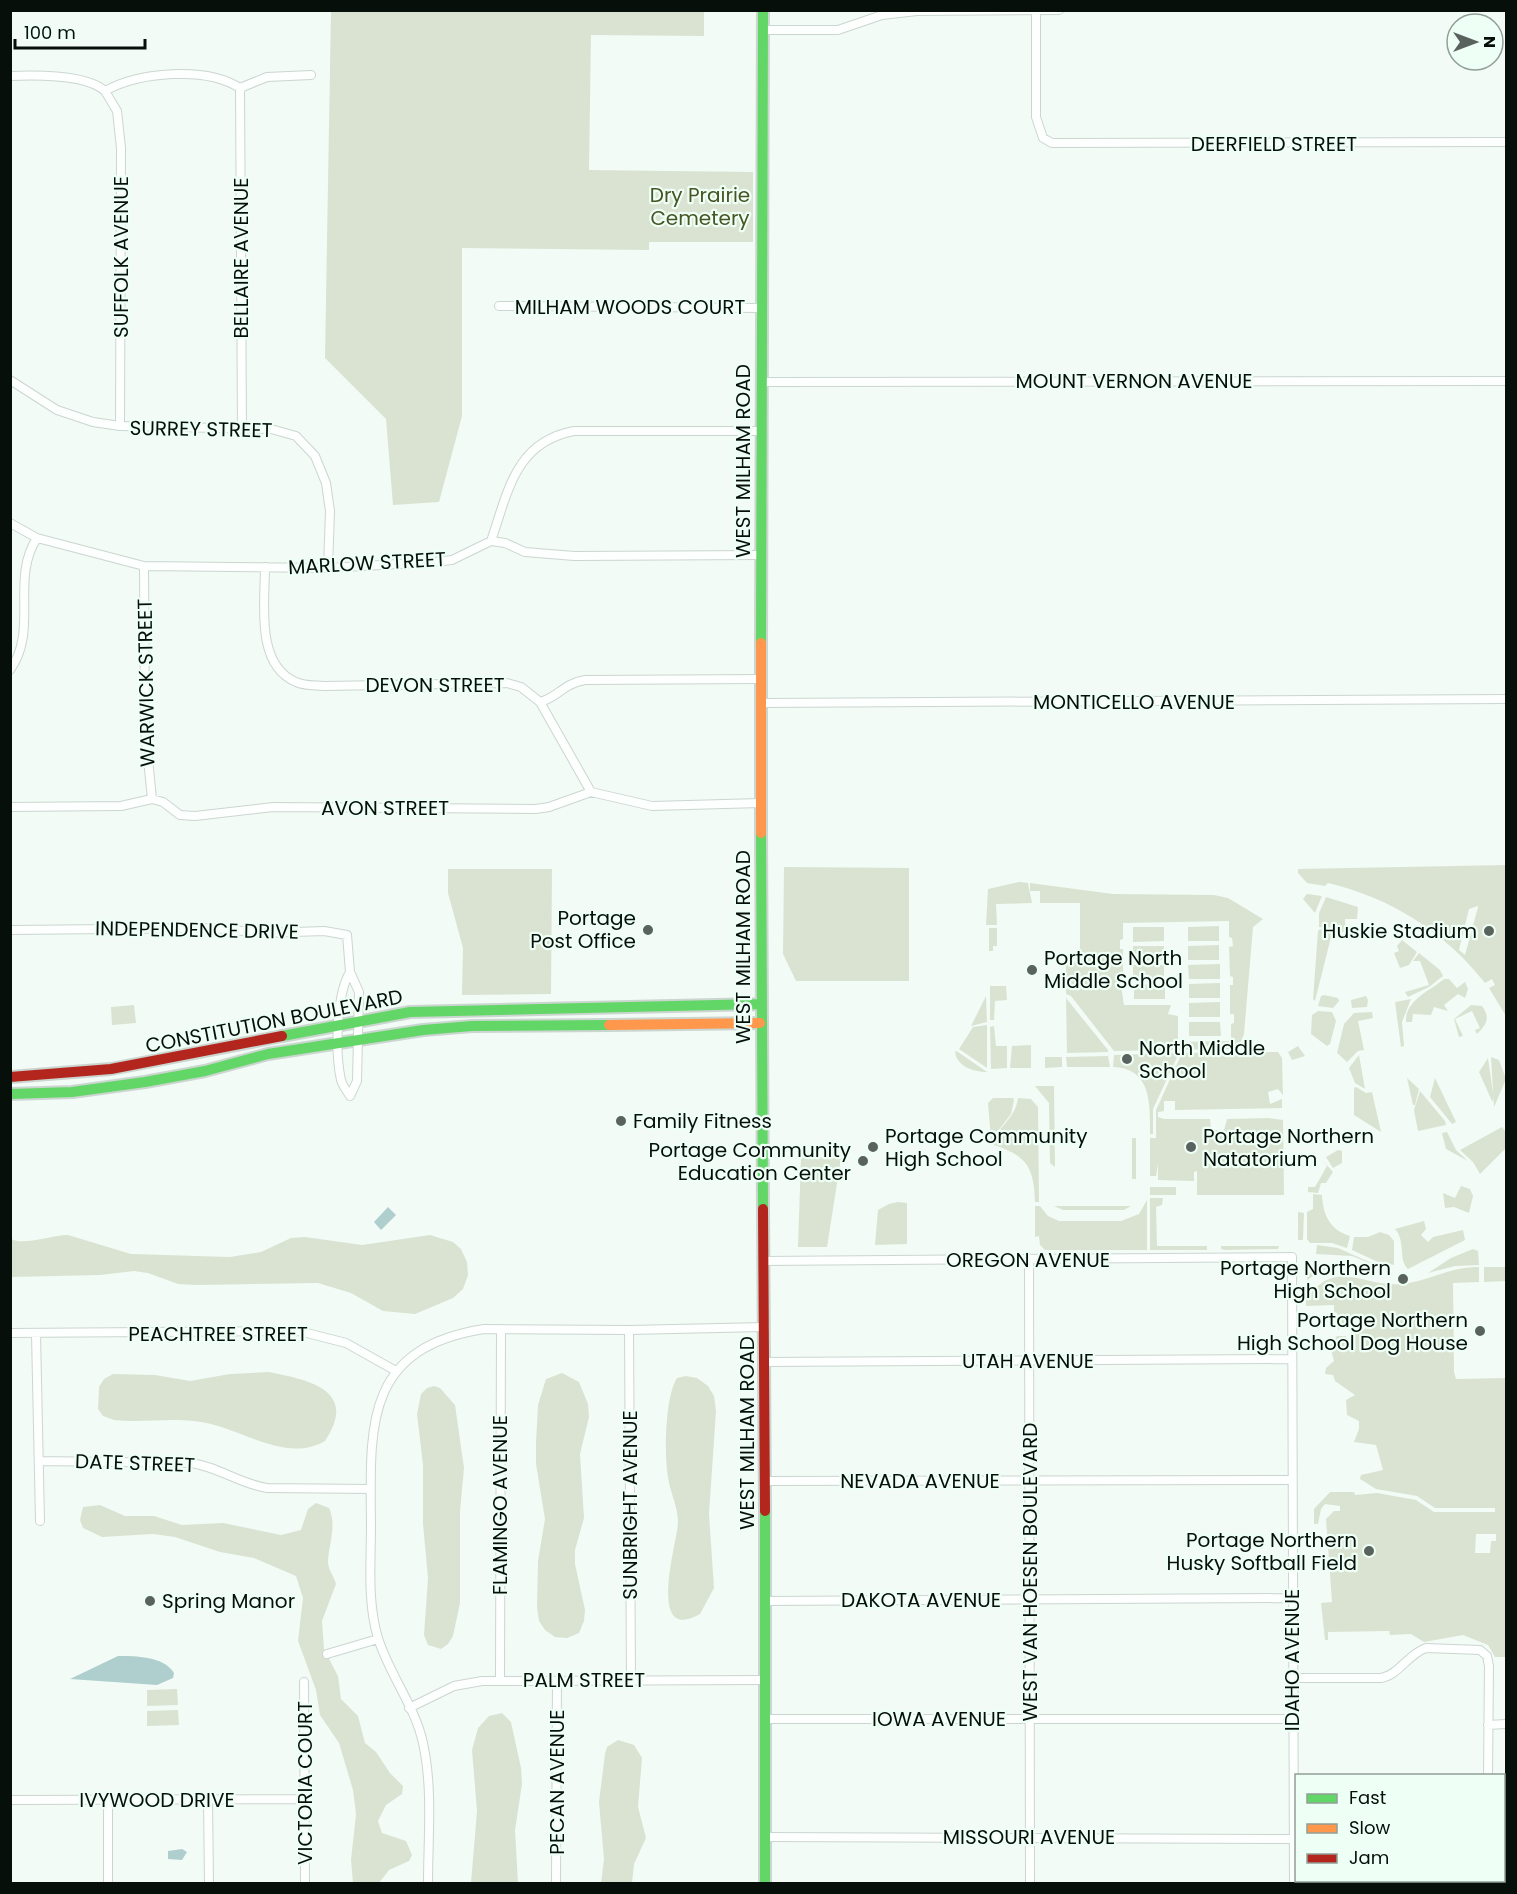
<svg xmlns="http://www.w3.org/2000/svg" width="1517" height="1894" font-family="Poppins,sans-serif">
<style>
.green{fill:#dae3d1;fill-rule:evenodd}
.water{fill:#afcece}
.lines{fill:none;stroke-linecap:round;stroke-linejoin:round}
.street-casing{stroke:#ccd6d0;stroke-width:10}
.fast-casing{stroke:#ccd6d0;stroke-width:14}
.slow-casing{stroke:#ccd6d0;stroke-width:14}
.jam-casing{stroke:#ccd6d0;stroke-width:14}
.street{stroke:#fdfefe;stroke-width:8}
.fast{stroke:#63d668;stroke-width:10}
.slow{stroke:#ff974d;stroke-width:10}
.jam{stroke:#b3261e;stroke-width:10}
.poi-dot{fill:#59625d;stroke:#eefff5;stroke-width:2}
.labels{text-anchor:middle;stroke-width:4.5;stroke-linejoin:round;paint-order:stroke}
.street-label{font-size:20px;fill:#060f0a;stroke:#eefff5}
.park-label{font-size:20px;fill:#485423;stroke:#eefff5}
.poi-label{font-size:20px;fill:#060f0a;stroke:#eefff5;text-anchor:end}
</style>
<rect width="100%" height="100%" fill="#f2fbf6"/>
<path class="green" d="M331,11H704V36L591,35L589,170L753,172V242H649V250L462,248V416L439,502L393,505L386,419L325,358Z
M1506,865V1016L1489,988L1495,985L1492,979L1485,983C1445,932 1391,898 1328,883L1325,886L1307,883L1298,873V869ZM1478,906V907L1465,955L1459,950L1469,909Z
M784,867L909,868V981H796L783,954Z
M448,869H552L551,994L462,995L463,948L448,893Z
M1019,882L1028,883L1032,903L996,904L997,925H986L988,889Z
M1030,883L1113,894L1214,895L1228,898L1263,919L1253,927L1244,1034L1239,1046L1231,1049V1024L1234,1023V1014H1230V985H1233V977L1230,976L1229,947L1233,946L1232,938L1229,937V921L1123,923V939L1120,940V949H1123V978L1120,979L1124,1005H1171L1168,1014L1178,1016V1042L1229,1041V1049L1114,1051L1071,996L1066,994V963L1080,962V903H1040V891H1030Z
M1307,894L1322,896L1315,913L1303,899Z
M1326,897L1358,907L1357,919H1345V932L1319,927V913Z
M1219,926V941H1188V927Z
M1133,927H1164V941L1133,942Z
M989,928H997V946H993V951H989Z
M1320,929L1332,933L1315,1001L1313,999L1318,931Z
M1402,940L1417,952L1409,965L1400,968L1394,953L1399,951L1397,946Z
M1219,945V960H1188V946Z
M1133,946H1164V960L1133,961Z
M1419,953L1440,970L1443,976L1429,987L1408,997L1405,992L1429,985L1420,961H1413Z
M1220,964V979H1189L1188,965Z
M1133,965H1164V979L1133,980Z
M1444,979H1449L1457,988L1465,982L1468,989L1465,998L1458,994L1444,1005L1448,1011L1434,1007L1431,1015L1413,1014L1412,1022H1406C1405,1000 1430,991 1444,979Z
M1220,983V998H1189V984Z
M1165,984V999H1134V985Z
M990,986H1006L1007,1000L995,1001L994,1020H990Z
M1324,995L1338,998L1339,1001L1333,1008L1318,1006L1321,996Z
M986,996L987,1022L971,1026Z
M1366,996L1368,1000L1367,1007L1352,1008L1351,1000Z
M1066,998L1108,1050V1052L1067,1053Z
M1411,999L1402,1022L1404,1046L1401,1047L1395,1002Z
M1220,1002V1017H1189V1003Z
M134,1005L136,1023L112,1025L111,1007Z
M1471,1005L1482,1006C1491,1018 1486,1025 1477,1034L1475,1030L1480,1028L1472,1011L1455,1019L1463,1036L1459,1037L1454,1019Z
M1318,1011L1332,1012L1336,1021L1330,1044L1327,1046L1311,1034L1312,1015Z
M1372,1012L1373,1018L1358,1021L1364,1050L1358,1051L1347,1062L1337,1053L1344,1024L1354,1013Z
M1189,1022H1220L1221,1036H1189Z
M987,1025V1068L959,1049L973,1027Z
M994,1026L996,1046H1007V1068L991,1069L990,1027Z
M1031,1045V1068H1010L1012,1046Z
M1298,1046L1305,1056L1292,1060L1288,1052Z
M955,1051L958,1052L987,1072C973,1072 956,1066 955,1051Z
M1278,1052L1282,1058L1283,1095L1278,1089L1268,1092L1270,1104L1282,1099V1108L1175,1110V1101H1164V1111L1158,1112V1117L1164,1119H1210L1211,1130H1224L1227,1119L1268,1118L1283,1120L1284,1195H1197V1171L1194,1172V1181L1158,1180V1164L1156,1176H1150V1138H1156V1110L1182,1053Z
M1179,1053L1153,1109V1134H1150C1150,1105 1152,1068 1113,1067L1114,1055Z
M1359,1055L1365,1089L1355,1083L1349,1068Z
M1108,1056L1110,1067H1067L1066,1057Z
M1045,1057H1062V1067L1045,1068Z
M1491,1057L1499,1060L1506,1079L1494,1107Z
M1488,1058L1494,1100L1492,1101L1479,1072Z
M1407,1078L1419,1089L1415,1105H1413Z
M1435,1078L1456,1122L1452,1124L1430,1097Z
M1035,1086H1054L1055,1167L1050,1163L1049,1103Z
M1356,1087L1366,1093L1372,1092L1381,1132L1354,1115V1088Z
M1420,1091L1445,1121L1446,1125L1418,1131L1414,1110Z
M993,1098H1013L1014,1100L1011,1114L991,1140L988,1103Z
M1018,1098L1031,1099L1038,1107L1039,1202H1035C1034,1167 1027,1156 994,1145C995,1127 1015,1121 1018,1098Z
M1502,1127L1506,1132V1148L1480,1174L1473,1162L1460,1150Z
M1447,1132L1456,1150L1468,1161L1446,1149L1442,1133Z
M1132,1138H1136V1179H1132Z
M1338,1150L1342,1151V1163L1333,1168L1326,1157Z
M801,1157L841,1158L827,1247H798Z
M1322,1160L1333,1172L1326,1183H1321L1318,1193L1308,1192V1187H1315L1327,1166Z
M1461,1186L1470,1189L1473,1196L1469,1213L1454,1207L1445,1208L1443,1193L1455,1198Z
M1150,1187H1176V1195H1150Z
M1313,1194L1322,1195C1323,1215 1330,1230 1350,1236L1347,1248L1332,1243H1310L1307,1239V1212L1313,1209Z
M1150,1198H1163L1162,1205L1156,1207L1157,1246H1207V1250H1150Z
M1147,1200V1250H1045L1040,1245L1039,1236L1035,1237V1206H1040L1048,1216L1059,1221H1121L1139,1214Z
M898,1202L907,1203V1244L875,1245L878,1210L889,1204Z
M1054,1206H1131L1124,1210H1063Z
M1298,1212L1304,1213L1303,1240H1298Z
M1424,1221L1426,1229L1421,1235L1428,1242L1433,1237L1463,1230L1465,1240L1408,1269C1398,1260 1406,1241 1395,1229Z
M1380,1232L1389,1235L1394,1241V1265L1378,1262L1352,1250L1354,1237H1368Z
M68,1235L131,1254L230,1257L261,1252L291,1238L305,1237L362,1245L430,1235L453,1242L461,1249L467,1262L468,1275L463,1289L453,1298L415,1314L383,1311L351,1293L318,1283L196,1285L178,1284L148,1273L134,1271L100,1275L11,1277V1239C25,1246 51,1235 68,1235Z
M1317,1245L1338,1248L1387,1270L1352,1256L1316,1254Z
M1221,1246H1279L1278,1249L1225,1250L1221,1249Z
M1473,1249L1478,1251L1479,1265L1455,1266L1428,1273L1451,1258Z
M1307,1265H1336L1337,1266L1322,1270L1307,1280Z
M1479,1267V1282L1453,1283L1454,1372L1456,1379L1506,1378V1657H1495L1488,1645L1463,1635L1424,1642L1411,1634L1390,1635L1389,1631L1328,1632V1640H1325L1321,1603L1332,1602L1326,1519L1334,1511H1340V1506L1325,1504L1321,1509L1318,1524H1314V1509L1330,1492H1354L1355,1495L1377,1493L1416,1500L1434,1512H1495V1508H1435L1417,1496L1376,1489L1360,1479L1361,1475L1383,1470L1376,1445L1354,1442L1359,1429V1421L1347,1415L1346,1400L1355,1395L1335,1381L1333,1375L1325,1374L1326,1368L1334,1361L1330,1346L1337,1336H1346L1348,1344H1352C1353,1332 1356,1335 1365,1329L1367,1324L1365,1319L1359,1316L1338,1330L1337,1313L1334,1312V1305L1306,1306V1300C1335,1256 1365,1288 1402,1284C1430,1281 1448,1267 1479,1267ZM1476,1534H1496V1541H1491L1490,1553H1475Z
M1484,1267H1506V1281L1484,1282Z
M269,1372C309,1380 359,1390 325,1441C285,1464 242,1428 201,1422C172,1417 143,1423 114,1420L103,1416L98,1409L99,1387L104,1379L113,1374L155,1375L190,1381L230,1374Z
M562,1373L579,1382L588,1404L589,1417L580,1454L584,1518L575,1550V1564L585,1610L584,1621L579,1633L567,1638L555,1637L545,1630L539,1621L537,1607L538,1561L545,1519L536,1464V1443L538,1405L546,1379Z
M686,1376L697,1378L708,1386L714,1396L716,1411L709,1514L714,1588L700,1614C645,1645 678,1540 678,1522C678,1507 670,1492 668,1477C664,1455 665,1397 677,1378Z
M434,1386L440,1388L455,1405L464,1468L460,1512V1603L453,1636L448,1644L441,1649L428,1645L424,1635L428,1578L423,1524V1465L417,1414L421,1394L427,1388Z
M316,1503L329,1508C337,1525 329,1543 328,1561C328,1570 334,1576 336,1584L322,1621L324,1649L338,1676L341,1699L358,1716L365,1743L376,1752L390,1773L403,1786L402,1794L386,1805L378,1821L382,1833L406,1841L412,1855L409,1861L389,1870L379,1883H353L351,1860L356,1814L353,1790L339,1743L320,1715L316,1690L298,1641L303,1598L296,1576L254,1558L220,1552L175,1537L153,1534L102,1537L83,1528L80,1520L83,1507L100,1505L125,1516H154L182,1525L223,1523L281,1535L301,1530L308,1509Z
M177,1689L178,1705L147,1706V1690Z
M178,1710L179,1725L147,1726V1711Z
M502,1713L511,1722L521,1768L522,1784L515,1830L518,1883H471L477,1811L472,1750L478,1728L489,1716Z
M618,1740L634,1745L642,1758L638,1807L646,1838L634,1864L632,1883H601L604,1859L599,1802L605,1754L607,1747Z"/>
<path class="water" d="M388,1207L396,1215L381,1230L374,1222Z
M118,1656C135,1656 164,1656 174,1673L173,1678L157,1685L70,1679Z
M182,1849L187,1852L182,1860L168,1859V1851Z"/>
<g class="lines">
<defs>
<path id="street" d="M1036,11V117L1043,138L1052,143L1506,142
M763,30H838L882,15L917,11L1059,10
M10,76C35,75 86,74 105,91C139,72 206,66 240,88L267,77L311,75
M240,88L242,429
M105,91L117,111L121,148L120,426
M499,306L762,308
M10,380L57,410L93,422L120,426L271,429L296,436L315,456L326,483L330,511L328,568
M761,382L1506,381
M10,523L37,538L144,566L328,568L434,562L452,560L491,541L505,543L525,552L574,556L760,555
M491,541C508,492 515,442 574,431H761
M144,566L145,729L152,799
M265,567C265,602 255,665 296,682C304,686 315,685 324,686L507,683L521,687L540,702C559,697 562,684 585,680L761,679
M10,670C39,630 10,579 37,538
M540,702L591,792
M761,703L1506,699
M10,807L121,806L152,799L163,802L180,815L195,816L273,807L536,809L549,807L591,792L652,806L761,803
M10,930L212,928L264,933L324,931L347,935L350,972L359,992L357,1081L350,1096
M350,972C336,995 335,1053 341,1080C342,1085 347,1091 350,1096
M764,1261L1292,1257L1294,1884
M1029,1261L1030,1884
M629,1330L631,1680
M10,1333L299,1331L346,1343L396,1371
M36,1334L40,1521
M765,1362L1292,1359
M40,1461L190,1463C217,1466 240,1484 267,1488L370,1489
M764,1481L1291,1480
M766,1601L1292,1598
M327,1654L378,1639
M1292,1678H1381C1399,1675 1408,1654 1426,1648L1480,1650L1487,1656L1489,1666L1488,1776
M500,1680L501,1329
M304,1682L305,1884
M409,1708L454,1686L482,1681L765,1680
M765,1719H1292
M1488,1725L1506,1724
M10,1800L304,1799
M108,1800V1884
M208,1800L209,1884
M765,1837L1293,1839
M1488,1880V1884
M428,1884C428,1837 433,1789 423,1743C415,1706 389,1674 378,1638C367,1602 371,1562 371,1525C370,1426 364,1348 484,1329L629,1330L765,1327
M556,1884L557,1681
M1367,1884V1880"/>
<path id="fast" d="M761,643L763,10
M761,833L763,1209
M282,1036L410,1012L760,1004
M10,1094L72,1092L145,1082L205,1071L268,1054L423,1030L472,1026L609,1025
M765,1511V1884"/>
<path id="slow" d="M761,833V643
M609,1025L760,1023"/>
<path id="jam" d="M10,1077L111,1069L282,1036
M763,1209L765,1511"/>
</defs>
<use href="#street" class="street-casing"/>
<use href="#fast" class="fast-casing"/>
<use href="#slow" class="slow-casing"/>
<use href="#jam" class="jam-casing"/>
<use href="#street" class="street"/>
<use href="#fast" class="fast"/>
<use href="#slow" class="slow"/>
<use href="#jam" class="jam"/>
</g>
<g class="poi-dot">
<circle cx="648" cy="930" r="6"/>
<circle cx="1489" cy="931" r="6"/>
<circle cx="1032" cy="970" r="6"/>
<circle cx="1127" cy="1059" r="6"/>
<circle cx="621" cy="1121" r="6"/>
<circle cx="873" cy="1147" r="6"/>
<circle cx="1191" cy="1147" r="6"/>
<circle cx="863" cy="1161" r="6"/>
<circle cx="1403" cy="1279" r="6"/>
<circle cx="1480" cy="1331" r="6"/>
<circle cx="1369" cy="1551" r="6"/>
<circle cx="150" cy="1601" r="6"/>
</g>
<g class="labels">
<g class="street-label">
<text x="1274" y="151">DEERFIELD STREET</text>
<text transform="translate(121 257) rotate(-90)" y="7">SUFFOLK AVENUE</text>
<text transform="translate(241 258) rotate(-90)" y="7">BELLAIRE AVENUE</text>
<text x="630" y="314">MILHAM WOODS COURT</text>
<text x="1134" y="388">MOUNT VERNON AVENUE</text>
<text transform="translate(201 429) rotate(1)" y="7">SURREY STREET</text>
<text transform="translate(743 461) rotate(-90)" y="7">WEST MILHAM ROAD</text>
<text transform="translate(367 563) rotate(-3)" y="7">MARLOW STREET</text>
<text transform="translate(146 683) rotate(-91)" y="7">WARWICK STREET</text>
<text x="435" y="692">DEVON STREET</text>
<text x="1134" y="709">MONTICELLO AVENUE</text>
<text x="385" y="815">AVON STREET</text>
<text transform="translate(197 930) rotate(1)" y="7">INDEPENDENCE DRIVE</text>
<text transform="translate(743 947) rotate(-90)" y="7">WEST MILHAM ROAD</text>
<text transform="translate(274 1021) rotate(-11)" y="7">CONSTITUTION BOULEVARD</text>
<text x="1028" y="1267">OREGON AVENUE</text>
<text x="218" y="1341">PEACHTREE STREET</text>
<text x="1028" y="1368">UTAH AVENUE</text>
<text transform="translate(747 1433) rotate(-90)" y="7">WEST MILHAM ROAD</text>
<text transform="translate(135 1463) rotate(2)" y="7">DATE STREET</text>
<text x="920" y="1488">NEVADA AVENUE</text>
<text transform="translate(500 1505) rotate(-90)" y="7">FLAMINGO AVENUE</text>
<text transform="translate(630 1505) rotate(-90)" y="7">SUNBRIGHT AVENUE</text>
<text transform="translate(1030 1572) rotate(-90)" y="7">WEST VAN HOESEN BOULEVARD</text>
<text x="921" y="1607">DAKOTA AVENUE</text>
<text transform="translate(1292 1660) rotate(-90)" y="7">IDAHO AVENUE</text>
<text x="584" y="1687">PALM STREET</text>
<text x="939" y="1726">IOWA AVENUE</text>
<text transform="translate(557 1782) rotate(-90)" y="7">PECAN AVENUE</text>
<text transform="translate(305 1783) rotate(-90)" y="7">VICTORIA COURT</text>
<text x="157" y="1807">IVYWOOD DRIVE</text>
<text x="1029" y="1844">MISSOURI AVENUE</text>
</g>
<g class="park-label">
<text x="700" y="202">Dry Prairie<tspan x="700" dy="23">Cemetery</tspan></text>
</g>
<g class="poi-label">
<text x="636" y="925">Portage<tspan x="636" dy="23">Post Office</tspan></text>
<text x="1477" y="938">Huskie Stadium</text>
<text x="1044" y="965" text-anchor="start">Portage North<tspan x="1044" dy="23">Middle School</tspan></text>
<text x="1139" y="1055" text-anchor="start">North Middle<tspan x="1139" dy="23">School</tspan></text>
<text x="633" y="1128" text-anchor="start">Family Fitness</text>
<text x="885" y="1143" text-anchor="start">Portage Community<tspan x="885" dy="23">High School</tspan></text>
<text x="1203" y="1143" text-anchor="start">Portage Northern<tspan x="1203" dy="23">Natatorium</tspan></text>
<text x="851" y="1157">Portage Community<tspan x="851" dy="23">Education Center</tspan></text>
<text x="1391" y="1275">Portage Northern<tspan x="1391" dy="23">High School</tspan></text>
<text x="1468" y="1327">Portage Northern<tspan x="1468" dy="23">High School Dog House</tspan></text>
<text x="1357" y="1547">Portage Northern<tspan x="1357" dy="23">Husky Softball Field</tspan></text>
<text x="162" y="1608" text-anchor="start">Spring Manor</text>
</g>
</g>
<rect width="1517" height="1894" fill="none" stroke="#060f0a" stroke-width="24"/>
<rect x="1295" y="1774" width="210" height="108" fill="#eefff5" stroke="#919f97" stroke-width="1.5"/>
<rect x="1307" y="1794" width="30" height="9" fill="#63d668" stroke="#919f97" stroke-width="1.5"/>
<text x="1349" y="1804" font-size="18" fill="#060f0a">Fast</text>
<rect x="1307" y="1824" width="30" height="9" fill="#ff974d" stroke="#919f97" stroke-width="1.5"/>
<text x="1349" y="1834" font-size="18" fill="#060f0a">Slow</text>
<rect x="1307" y="1854" width="30" height="9" fill="#b3261e" stroke="#919f97" stroke-width="1.5"/>
<text x="1349" y="1864" font-size="18" fill="#060f0a">Jam</text>
<g transform="translate(1475 42) rotate(90)"><circle r="28" fill="#eefff5" stroke="#919f97" stroke-width="1.5"/>
<path d="M0-4.5L10 22L0 15L-10 22Z" fill="#59625d"/>
<text y="-9" font-size="16" font-weight="bold" text-anchor="middle" fill="#060f0a">N</text>
</g>
<path d="M15 39v9h130v-9" fill="none" stroke="#060f0a" stroke-width="3"/>
<text x="24" y="39" font-size="18" fill="#060f0a" stroke="#eefff5" stroke-width="4.5" paint-order="stroke">100 m</text>
</svg>
